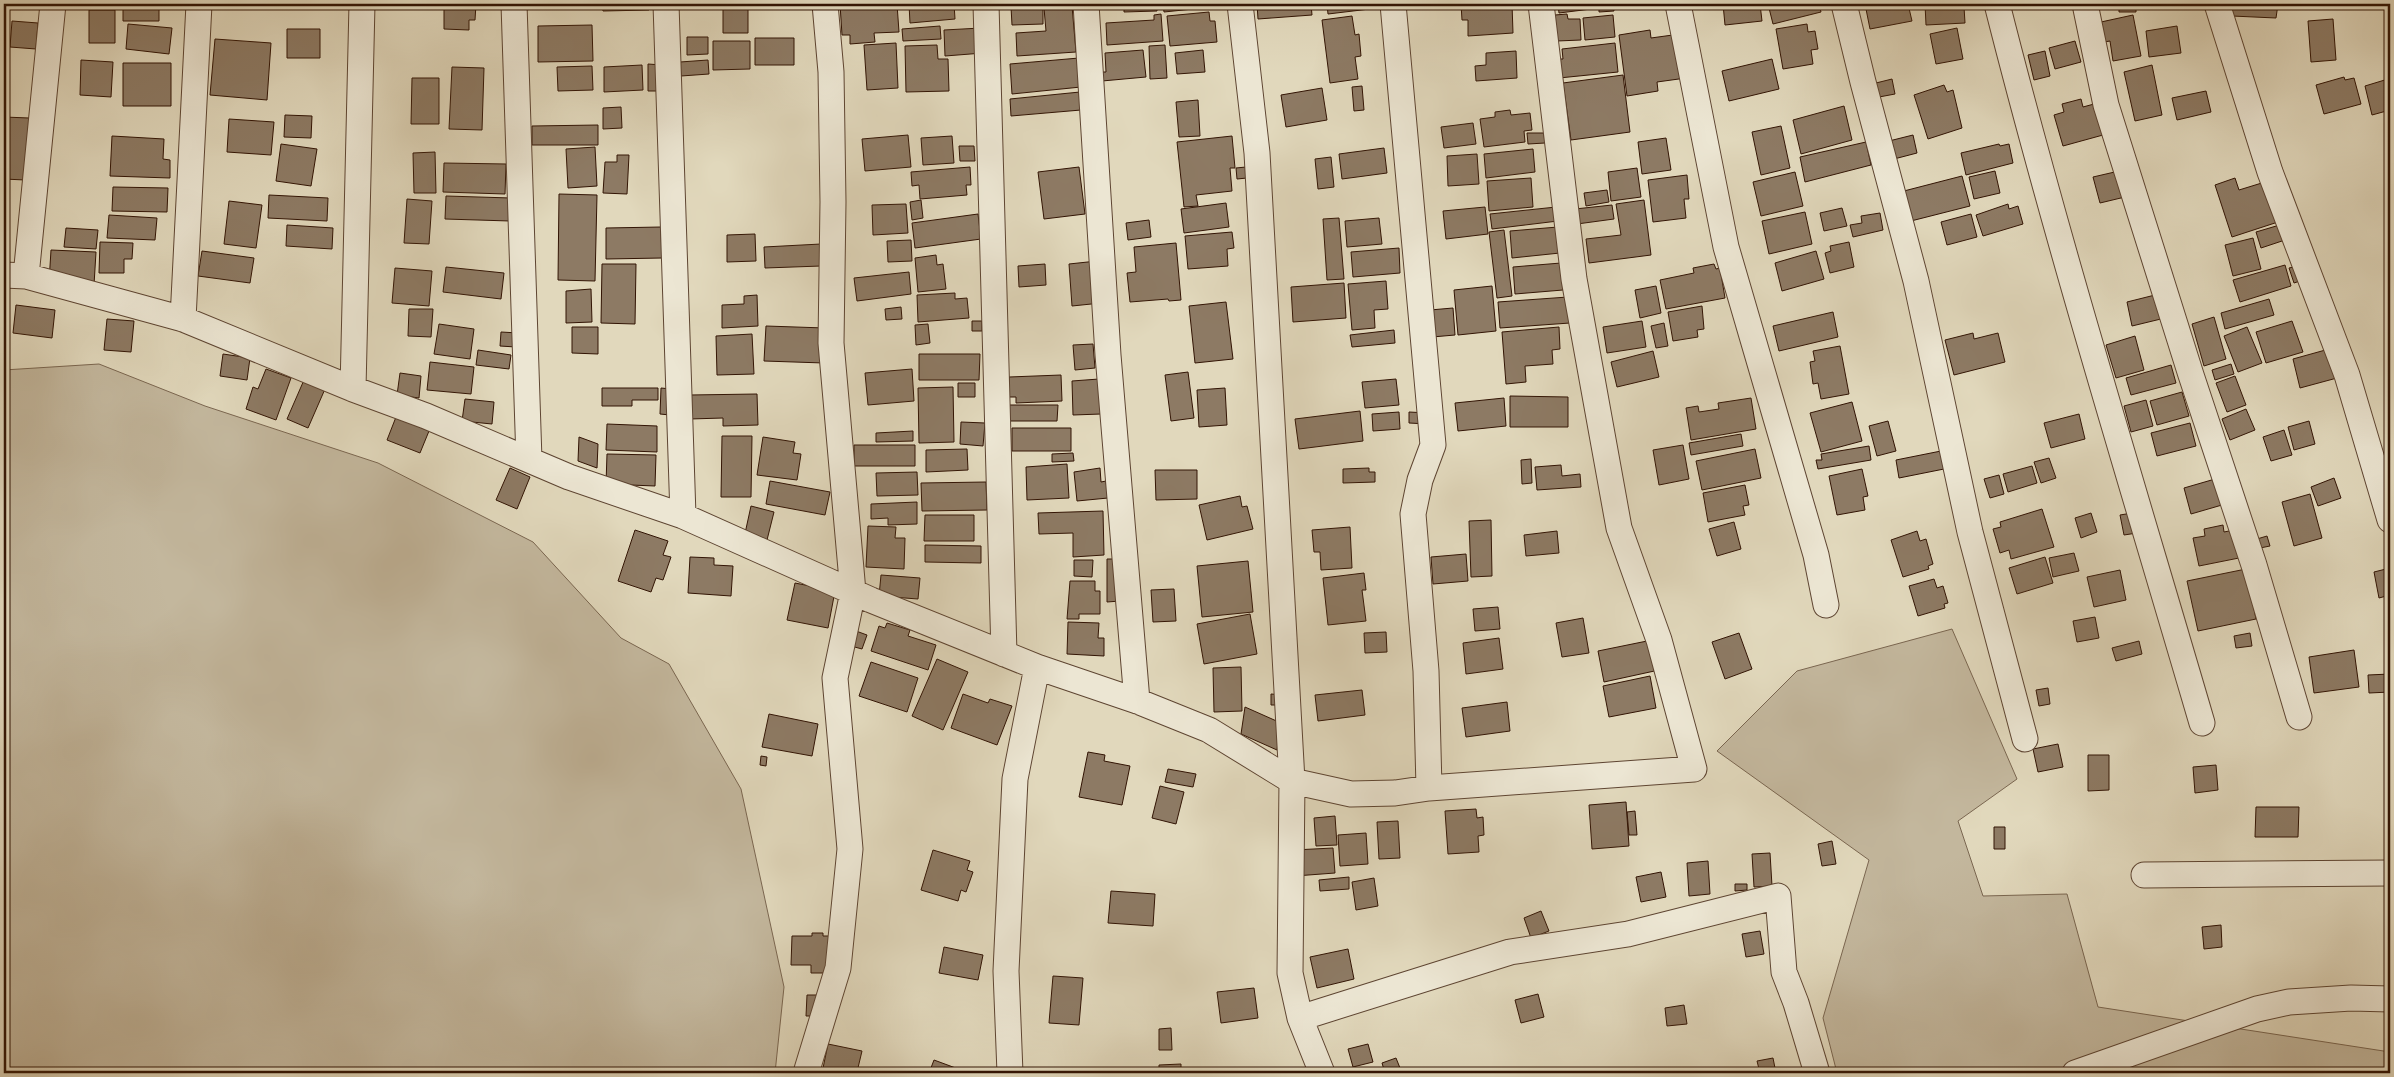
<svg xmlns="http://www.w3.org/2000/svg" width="2394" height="1077" font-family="'Sorts Mill Goudy',serif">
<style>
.green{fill:#c3b79d;stroke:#7a6650}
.building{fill:#8d7a64;stroke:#321404}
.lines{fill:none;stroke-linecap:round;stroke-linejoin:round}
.street-casing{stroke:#5e4532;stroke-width:27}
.street{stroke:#ece6d3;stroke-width:25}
</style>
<rect width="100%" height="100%" fill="#e1d8bc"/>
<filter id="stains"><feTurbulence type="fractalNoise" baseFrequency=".004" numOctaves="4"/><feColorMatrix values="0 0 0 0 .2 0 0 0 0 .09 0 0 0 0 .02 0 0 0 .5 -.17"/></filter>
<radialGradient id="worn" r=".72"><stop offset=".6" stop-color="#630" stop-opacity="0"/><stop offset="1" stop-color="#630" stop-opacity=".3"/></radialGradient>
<path class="green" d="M99,364L205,406L378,463L533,542L621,638L669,664L741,789L784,987L775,1073H4V370Z
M1952,629L2017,779L1958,821L1983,896L2067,894L2098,1007L2390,1052V1073H1837L1823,1018L1869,860L1717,751L1797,671Z"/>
<path class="building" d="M123,4H159V21H123Z
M164,4H196V8H164Z
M444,4H476L475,20H469V30L444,29Z
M602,4H649V10L603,11Z
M840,4H897L899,32L874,33L875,42L850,44V35H842Z
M909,4H954L955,19L910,23Z
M1124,4H1157V11L1124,12Z
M1163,4H1192L1193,9L1164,12Z
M1195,4H1224L1196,8Z
M1257,4H1311L1312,15L1258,19Z
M1327,4H1378V8L1328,14Z
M1461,4H1512L1513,33L1468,36V20H1462Z
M1558,4H1613L1614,11L1599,12V9H1591L1559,13Z
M1723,4H1760L1762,21L1725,25Z
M1768,4H1819L1821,12L1773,24Z
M1865,4H1908L1912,21L1870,29Z
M1925,4H1966L1967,7H1964L1965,23L1926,25Z
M2119,4H2136V12H2119Z
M2227,4H2278L2276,18L2232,16Z
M1043,6V24L1012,25L1011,7Z
M1072,6L1076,52L1017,56L1016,33L1046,31L1044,8Z
M723,8H748V33H723Z
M4,9H6L4,47Z
M89,10H115V43H89Z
M1209,12L1210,21H1215L1217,42L1170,46L1167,16Z
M1161,14L1163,41L1107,45L1106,23L1154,20V15Z
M1567,14L1568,19H1580L1581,40L1557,41L1555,15Z
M1613,15L1615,37L1585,40L1583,18Z
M2133,15L2141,56L2113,61L2110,41L2104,42L2101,22Z
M1352,16L1355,35L1359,34L1361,56L1355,57L1358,79L1330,83L1322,20Z
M2333,19L2336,60L2311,62L2308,21Z
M12,21L38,23L36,49L10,47Z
M128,24L172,28L169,54L126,49Z
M1807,24L1808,32L1815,31L1818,49L1811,50L1813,64L1783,69L1776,29Z
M592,25L593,61L538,62V26Z
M940,26L941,39L903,41L902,29Z
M2177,26L2181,53L2149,57L2146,31Z
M981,28L983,53L945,56L944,30Z
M1957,28L1963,59L1936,64L1930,34Z
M287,29H320V58H287Z
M1650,30L1651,38L1680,34L1686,78L1657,82L1658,91L1627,96L1619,35Z
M687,37H708V54L687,55Z
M755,38H794V65H755Z
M215,39L271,43L267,100L210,95Z
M713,41H750V69L713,70Z
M2075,41L2081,62L2055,69L2049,48Z
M896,43L898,88L867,90L864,45Z
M1615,43L1618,72L1559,78L1557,59H1563L1562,49Z
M937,45L938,59H948L949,91L906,92L905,46Z
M1165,45L1167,78L1150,79L1149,46Z
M1143,50L1146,77L1102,81L1101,72H1106L1105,53Z
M1203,50L1205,72L1177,74L1175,53Z
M1516,51L1517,78L1476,81L1475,66L1486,65V53Z
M2045,51L2050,76L2034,80L2028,55Z
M1079,58L1081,87L1012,94L1010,64Z
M1772,59L1779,89L1729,101L1722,71Z
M81,60L113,62L111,97L80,95Z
M708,60L709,74L681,76L680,62Z
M123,63H171V106H123Z
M648,64L662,65V91H648Z
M642,65L643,90L604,92V67Z
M2152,65L2162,115L2135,121L2124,72Z
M592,66L593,90L558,91L557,67Z
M452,67L484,68L482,130L449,129Z
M1623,75L1630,132L1571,140L1563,83Z
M2344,77L2345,80L2354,78L2361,104L2324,114L2316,85Z
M412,78H439V124H411Z
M1892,79L1895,94L1879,97L1876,83Z
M2388,79L2390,110L2372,115L2365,86Z
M1944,85L1947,92L1953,90L1962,128L1928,139L1914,95Z
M1362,86L1364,110L1354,111L1352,87Z
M1322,88L1327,120L1286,127L1281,95Z
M2206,91L2211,112L2177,120L2172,98Z
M1080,92L1081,110L1011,116L1010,99Z
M2081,99L2083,107L2094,104L2103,135L2063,146L2054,115L2064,112L2062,104Z
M1198,100L1200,136L1179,137L1176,102Z
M1844,106L1852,140L1801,154L1793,120Z
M621,107L622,128L603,129V108Z
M1510,110L1511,115L1530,113L1532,130L1524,131L1525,142L1484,147L1480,119L1495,117V112Z
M285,115L312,116L311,138L284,137Z
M4,117L29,118L25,180L4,179Z
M229,119L274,122L271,155L227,152Z
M1473,123L1476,144L1444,148L1441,127Z
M598,125V145H532V126Z
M1781,126L1790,168L1761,175L1752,132Z
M1527,133H1544L1545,143L1528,144Z
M908,135L911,167L865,171L862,139Z
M1913,135L1917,153L1894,159L1889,141Z
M112,136L164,139L163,159L170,160V178L110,176Z
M952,136L954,163L923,165L921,138Z
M1232,136L1235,168H1230L1232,191L1196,195L1198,206L1184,207L1177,142Z
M1666,138L1671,170L1642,174L1638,142Z
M1866,142L1871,165L1805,182L1800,157Z
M281,144L317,149L311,186L276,181Z
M1999,144L2000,146L2009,144L2013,163L1966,175L1961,153Z
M959,146H974L975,161H960Z
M595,147L597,186L568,188L566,149Z
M1384,148L1387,173L1342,179L1339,154Z
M1533,149L1535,172L1486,178L1484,154Z
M435,152L436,193H414L413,153Z
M1477,154L1479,184L1448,186L1447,156Z
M617,155H629L627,194L603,193L605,162H617Z
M1331,157L1334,187L1318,189L1315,159Z
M444,163L506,164L505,194L443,192Z
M970,167L971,185H966L967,195L920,199L919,185L912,186L911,172Z
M1079,167L1085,214L1044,219L1038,172Z
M1246,167L1247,178L1237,179L1236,168Z
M1637,168L1641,197L1611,201L1608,172Z
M1995,171L2000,193L1974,199L1969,177Z
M2119,171L2125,197L2100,203L2093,177Z
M1795,172L1803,206L1761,216L1753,182Z
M1687,175L1689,199H1684L1686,218L1653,222L1648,180Z
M1962,176L1970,206L1907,222L1900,192Z
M1531,178L1533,207L1489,211L1487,181Z
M2235,178L2239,190L2265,182L2278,222L2232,237L2215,185Z
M113,187L168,188L167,212L112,211Z
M1607,190L1609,202L1586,206L1584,193Z
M559,194L597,195L595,281L558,280Z
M269,195L328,198L327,221L268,218Z
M446,196L511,198L510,221L445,219Z
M407,199L432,201L429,244L404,243Z
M921,200L923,218L912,220L910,202Z
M1644,200L1651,255L1589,263L1586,239L1621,235L1616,204Z
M229,201L262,205L256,248L224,244Z
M1226,203L1229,227L1184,233L1181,209Z
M906,204L908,233L873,235L872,205Z
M2008,204L2009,209L2018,206L2023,224L1983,236L1976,215Z
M1612,205L1614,219L1577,224L1575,209Z
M1485,207L1488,234L1446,239L1443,211Z
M1556,207L1558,221L1492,229L1490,214Z
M1842,208L1847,226L1824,231L1820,213Z
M1805,212L1812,244L1769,254L1762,221Z
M1880,213L1883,230L1853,237L1850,225L1862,223L1861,216Z
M978,214L981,239L915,248L912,223Z
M1971,214L1977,237L1947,245L1941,222Z
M109,215L157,218L155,240L107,238Z
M1339,218L1344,279L1327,280L1323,219Z
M1379,218L1382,244L1347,247L1345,221Z
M1149,220L1151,237L1128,240L1126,223Z
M2283,224L2288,239L2261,248L2256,232Z
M287,225L333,228L332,249L286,246Z
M661,227L662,258L606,259V228Z
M1558,227L1560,253L1512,258L1510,231Z
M66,228L98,230L96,249L64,247Z
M1504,230L1512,296L1497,298L1489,232Z
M1232,232L1234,248L1227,249L1228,266L1188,269L1185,236Z
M755,234L756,261L727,262V235Z
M2253,238L2261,269L2233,276L2225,245Z
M911,240L912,261L888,262L887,241Z
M100,242L133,243L132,259H124V273H99Z
M1849,242L1854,267L1830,273L1825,253L1831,251L1830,246Z
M1176,243L1181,300L1169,301L1168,299L1130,302L1127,273L1136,272L1134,247Z
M821,244V266L765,268L764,247Z
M1399,248L1400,273L1353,277L1351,252Z
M51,250L96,252L94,285L49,282Z
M202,251L254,258L250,283L198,276Z
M1816,251L1824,279L1782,291L1775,263Z
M936,255L937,265L943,264L946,289L918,292L915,258Z
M1097,261L1101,303L1072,306L1069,264Z
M1561,263L1563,290L1515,294L1513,267Z
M602,264H636L635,324L601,323Z
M1045,264L1046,285L1019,287L1018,266Z
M1714,264L1716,269L1720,268L1725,298L1666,309L1660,280L1694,273L1693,268Z
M2285,265L2291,286L2240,302L2233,280Z
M2298,266L2303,280L2294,283L2289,268Z
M446,267L504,273L501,299L443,292Z
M395,268L432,271L429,306L392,303Z
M909,272L911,294L857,301L854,278Z
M1386,281L1388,309L1374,310L1375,328L1352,330L1348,284Z
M1344,283L1346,318L1293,322L1291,287Z
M1492,286L1496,331L1458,335L1454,290Z
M1656,286L1661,313L1640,318L1635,290Z
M591,289L592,322L566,323V291Z
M955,293V299L967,298L969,318L918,322L917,295Z
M2159,294L2165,318L2132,326L2127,302Z
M757,295L758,326L722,328V305L744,304V296Z
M1568,297L1570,323L1500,328L1498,302Z
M2269,299L2274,315L2225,329L2221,313Z
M1226,302L1233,359L1195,363L1189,306Z
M16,305L55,310L52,338L13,333Z
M1702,306L1704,329L1697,330L1698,337L1673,341L1668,312Z
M901,307L902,319L886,320L885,309Z
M1453,308L1455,335L1432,337L1430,310Z
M409,309H433L431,337L408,336Z
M1833,312L1838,337L1779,351L1773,326Z
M2214,317L2226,359L2204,366L2192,324Z
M107,319L134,321L131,352L104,350Z
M972,321H982V331H972Z
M1642,321L1646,347L1607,353L1603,327Z
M2292,321L2303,352L2266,363L2256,332Z
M1664,323L1668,346L1656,348L1651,326Z
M439,324L474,329L470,359L434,354Z
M928,324L930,343L916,345L915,325Z
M766,326L825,328L824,363L764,361Z
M572,327H598V354L572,353Z
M1559,327L1560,349L1552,350L1553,364L1525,366L1526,382L1506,384L1502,332Z
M2247,327L2262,363L2238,372L2224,336Z
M1394,330L1395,343L1352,347L1350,335Z
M501,332L518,333L516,347L500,346Z
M1973,333L1974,339L1998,333L2005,362L1954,375L1945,340Z
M752,334L754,374L717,375L716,336Z
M2135,336L2144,370L2116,378L2106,345Z
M1093,344L1095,368L1075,370L1073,345Z
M1840,346L1849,394L1821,399L1818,383L1813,384L1810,362L1815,361L1813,351Z
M2329,349L2337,378L2300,388L2293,359Z
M478,350L511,355L509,369L476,365Z
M1653,351L1659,377L1617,387L1611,362Z
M223,354L250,358L247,380L220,376Z
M919,354H980L979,380H919Z
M430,362L474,367L471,394L427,390Z
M2231,364L2234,374L2215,380L2212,370Z
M2171,365L2176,383L2131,395L2126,378Z
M266,369L291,378L276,420L246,409L253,387L258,389Z
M912,369L914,401L868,405L865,373Z
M1188,372L1194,418L1171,421L1165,375Z
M400,373L421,376L419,398L397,395Z
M1061,375L1062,401L1016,403V397H1009V377Z
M2235,376L2246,405L2227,412L2216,383Z
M1099,379L1101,414L1073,415L1072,381Z
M1396,379L1399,405L1365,408L1362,382Z
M304,380L325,389L308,428L287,419Z
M958,383H975V397H958Z
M953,387L954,442L919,443L918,388Z
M602,388H658V400H632V406H602Z
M661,388L671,389L670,415L660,414Z
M1225,388L1227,425L1199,427L1197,390Z
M2182,392L2189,416L2157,425L2150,401Z
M757,394L758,425L723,426V418L690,419V395Z
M1510,396L1568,397V427H1510Z
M1504,398L1506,426L1458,431L1455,403Z
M1751,398L1756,429L1691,440L1686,408L1698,406L1699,412L1719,409L1718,403Z
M465,399L494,402L492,424L462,421Z
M2146,400L2153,426L2131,432L2124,406Z
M1852,402L1862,441L1821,452L1810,413Z
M1006,405H1058L1057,421H1006Z
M2246,409L2255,430L2230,440L2222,419Z
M1360,411L1363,441L1299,449L1295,419Z
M1399,412L1400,429L1373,431L1372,414Z
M1409,412L1428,413V424L1409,423Z
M2079,414L2085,439L2051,448L2044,423Z
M396,417L429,431L420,453L387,440Z
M1888,421L1896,451L1877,456L1869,426Z
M2309,421L2315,444L2294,450L2288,427Z
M961,422L985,423L983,446L960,444Z
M2190,423L2196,446L2157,456L2151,433Z
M607,424L657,426V452L606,450Z
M1012,428H1071V451H1012Z
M2284,430L2292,455L2271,461L2263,437Z
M913,431V441L876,442V433Z
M1741,434L1743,446L1691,455L1689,443Z
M722,436H752L751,497H721Z
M579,437L598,444L597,468L578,461Z
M763,437L795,442L793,453L801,454L797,480L757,475Z
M854,445H915V466H854Z
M1683,445L1689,479L1659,485L1653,450Z
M1869,446L1871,460L1818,469L1816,460H1822L1821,454Z
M967,449L968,470L926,472V450Z
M1755,449L1761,478L1702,490L1696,461Z
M1946,450L1949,468L1899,478L1896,460Z
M1073,453L1074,461L1052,462V454Z
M607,454L656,455L655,486L606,484Z
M2049,458L2056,478L2041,483L2034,462Z
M1531,459L1532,483L1522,484L1521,460Z
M1067,464L1069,498L1027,500L1026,467Z
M1561,465L1562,476L1580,474L1581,487L1537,490L1535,467Z
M2032,466L2037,483L2008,492L2003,474Z
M510,468L530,477L517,509L496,500Z
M1100,468L1101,482L1106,481L1108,498L1077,501L1074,472Z
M1369,468V472H1375V482L1343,483V469Z
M1862,469L1868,496L1863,497L1865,510L1837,515L1829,476Z
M1155,470H1197V499L1156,500Z
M917,472L918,495L877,496L876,473Z
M1999,475L2004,494L1990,498L1984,479Z
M2334,478L2341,498L2318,506L2311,487Z
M2215,479L2222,505L2191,514L2184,488Z
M770,481L830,492L825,515L766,504Z
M986,482L987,510L922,511L921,483Z
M1745,485L1749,505L1743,506L1745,515L1708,522L1703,493Z
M2310,494L2322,538L2294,546L2282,502Z
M1240,496L1242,507L1247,506L1253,529L1207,540L1199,505Z
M917,502V524L888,525V518L871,519V504Z
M751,506L774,512L766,544L744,538Z
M2042,509L2054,547L2011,559L2009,550L2000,553L1993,529L2001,527L2000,522Z
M1103,511L1104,555L1073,557V533L1039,534L1038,513Z
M2091,513L2097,532L2081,538L2075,518Z
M2132,513L2137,533L2124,535L2120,515Z
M925,515H974V541H924Z
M1491,520L1492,576L1471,577L1469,521Z
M1734,522L1741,549L1717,556L1709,529Z
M2223,525L2224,532L2234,530L2239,558L2199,566L2193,538L2205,536L2204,529Z
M868,526L896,527L895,538H905L904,569L866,567Z
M1350,527L1352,568L1321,570L1320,552H1314L1312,530Z
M635,530L668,541L663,555L671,557L663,580L656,578L651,592L618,581Z
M1557,531L1559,553L1526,556L1524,535Z
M1917,531L1920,541L1926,539L1933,564L1928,566L1929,569L1903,577L1891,540Z
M2267,536L2270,546L2260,548L2257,539Z
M925,545L981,546V563L925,562Z
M2074,553L2079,571L2053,577L2049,558Z
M1466,554L1468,581L1433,584L1431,557Z
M690,557L714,558V565L733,566L731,596L688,593Z
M2045,557L2053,583L2017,594L2009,568Z
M1107,559H1119L1120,601L1107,602Z
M1074,560H1093L1092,577L1074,576Z
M1248,561L1253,612L1202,617L1197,566Z
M2390,568V595L2379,598L2374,572Z
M2246,569L2256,619L2198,631L2187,581Z
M2120,570L2126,600L2094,607L2087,577Z
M1364,573L1366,590H1362L1366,621L1328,625L1323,578Z
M881,575L920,578L918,599L879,596Z
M1934,579L1937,588L1943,586L1948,603L1944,604L1945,608L1918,616L1909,586Z
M1070,581H1095V591H1100V614H1079V619H1067Z
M795,583L835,591L828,628L787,620Z
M1174,589L1176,621L1153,622L1151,590Z
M1498,607L1500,629L1475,631L1473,609Z
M1250,614L1257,654L1204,664L1197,624Z
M2095,617L2099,638L2077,642L2073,621Z
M1583,618L1589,653L1562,657L1556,623Z
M1068,622L1099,623L1098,638H1104V656L1067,654Z
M887,623L910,630L908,636L936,645L928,670L871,651L879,626L885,628Z
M856,631L867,635L862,649L851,646Z
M1386,632L1387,652L1365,653L1364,633Z
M1739,633L1752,669L1725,679L1712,642Z
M2250,633L2252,646L2236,648L2234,636Z
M1499,638L1503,669L1466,674L1463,643Z
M1652,640L1659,670L1604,682L1598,651Z
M2139,641L2142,654L2116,661L2112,648Z
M2354,650L2359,687L2314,693L2309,657Z
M937,659L968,672L943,730L912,716Z
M871,662L918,678L907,712L859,696Z
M1241,667L1242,711L1214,712L1213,668Z
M2390,674V692L2369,693L2368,675Z
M1650,676L1656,708L1609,717L1603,686Z
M2048,688L2050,704L2039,706L2036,690Z
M1362,690L1365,715L1318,721L1315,695Z
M963,694L988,703L990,699L1012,706L997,745L951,728Z
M1271,694L1284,695L1283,705H1271Z
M1507,702L1510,731L1466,737L1462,708Z
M1245,707L1281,723L1277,750L1241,734Z
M769,714L818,724L812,756L762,747Z
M2058,744L2063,767L2038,772L2033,749Z
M1088,752L1105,755L1104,761L1130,766L1122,805L1079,797Z
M2088,755H2109V790L2088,791Z
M761,756L767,757L766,766L760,765Z
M2216,765L2218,790L2195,793L2193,767Z
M1168,769L1196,774L1193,787L1165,782Z
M1160,786L1184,792L1176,824L1152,818Z
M1626,802L1629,846L1592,849L1589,805Z
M2256,807H2299L2298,837H2255Z
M1476,809L1477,818L1483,817L1484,835L1478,836L1479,852L1448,854L1445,811Z
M1635,811L1637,835H1629L1627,812Z
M1335,816L1337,845L1316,846L1314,818Z
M1398,821L1400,858L1379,859L1377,822Z
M1994,827H2005V849H1994Z
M1366,833L1368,864L1340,866L1338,835Z
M1832,841L1836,864L1822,866L1818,844Z
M1333,848L1335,873L1295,876L1294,850Z
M933,850L970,861L967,870L973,872L966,892L961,890L958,901L921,890Z
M1770,853L1772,886L1754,887L1752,854Z
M1708,861L1710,894L1689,896L1687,863Z
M1661,872L1666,897L1641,902L1636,877Z
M1349,877V889L1320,891L1319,880Z
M1374,878L1378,906L1356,910L1352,882Z
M1735,884H1747V890L1735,891Z
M1111,891L1155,894L1153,926L1108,923Z
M1541,911L1549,931L1531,938L1524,918Z
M2221,925L2222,947L2204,949L2202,927Z
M1760,931L1764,954L1746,957L1742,934Z
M812,933H823V936H831V973H811V965H791L792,936H812Z
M944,947L983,955L978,980L939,973Z
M1348,949L1354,979L1317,988L1310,957Z
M1053,976L1083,978L1079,1025L1049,1023Z
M1254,988L1258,1018L1221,1023L1217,992Z
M1538,994L1544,1017L1521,1023L1515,1000Z
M807,995H821L820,1016H806Z
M1684,1005L1687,1024L1667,1026L1665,1008Z
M1171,1028L1172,1050H1159V1029Z
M828,1044L862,1051L857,1072L822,1073Z
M1368,1044L1373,1062L1353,1067L1348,1049Z
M1396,1058L1402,1073H1385L1382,1063Z
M1773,1058L1776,1073H1760L1757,1061Z
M934,1060L961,1070L960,1073H929Z
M1181,1064V1073H1159V1065Z"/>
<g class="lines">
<defs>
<path id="street" d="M514,4L529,460
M666,4L683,516
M986,4L1004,654
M1086,4L1108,355L1137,701
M1240,4L1257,153L1292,781L1290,973L1300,1018L1322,1073
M1393,4L1433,445L1420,480L1413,514L1426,671L1429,788
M1678,4L1726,247L1816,555L1826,605
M1844,4L1863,82L1916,281L1970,532L2025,739
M1997,4C2058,245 2132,484 2202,723
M2085,4L2106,105L2191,375L2254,565L2299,717
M2217,4L2270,172L2347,375L2390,520
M4,275L26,276L183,319L353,389L426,416L569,477L683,516L871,600L1037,667L1137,701L1209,730L1292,781L1351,794L1395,793L1429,788L1694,769L1659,640L1619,528L1574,279L1541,4
M26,276L53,4
M183,319L199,4
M353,389L362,4
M2144,875L2390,873
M1300,1018L1510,952L1628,934L1778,896L1784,972L1796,1003L1817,1073
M806,1073L838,968L850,849L835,678L853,592L831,343L833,202L831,72L825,4
M1010,1073L1006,971L1015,779L1037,667
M2075,1073L2257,1009L2289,1002L2351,998L2390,999"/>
</defs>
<use href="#street" class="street-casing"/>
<use href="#street" class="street"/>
</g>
<rect width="2394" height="1077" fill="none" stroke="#e1d8bc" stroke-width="20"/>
<rect x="5" y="5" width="2384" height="1067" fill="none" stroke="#321404" stroke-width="2.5"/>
<rect x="10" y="10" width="2374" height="1057" fill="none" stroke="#321404"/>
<rect width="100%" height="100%" filter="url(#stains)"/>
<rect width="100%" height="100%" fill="url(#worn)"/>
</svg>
